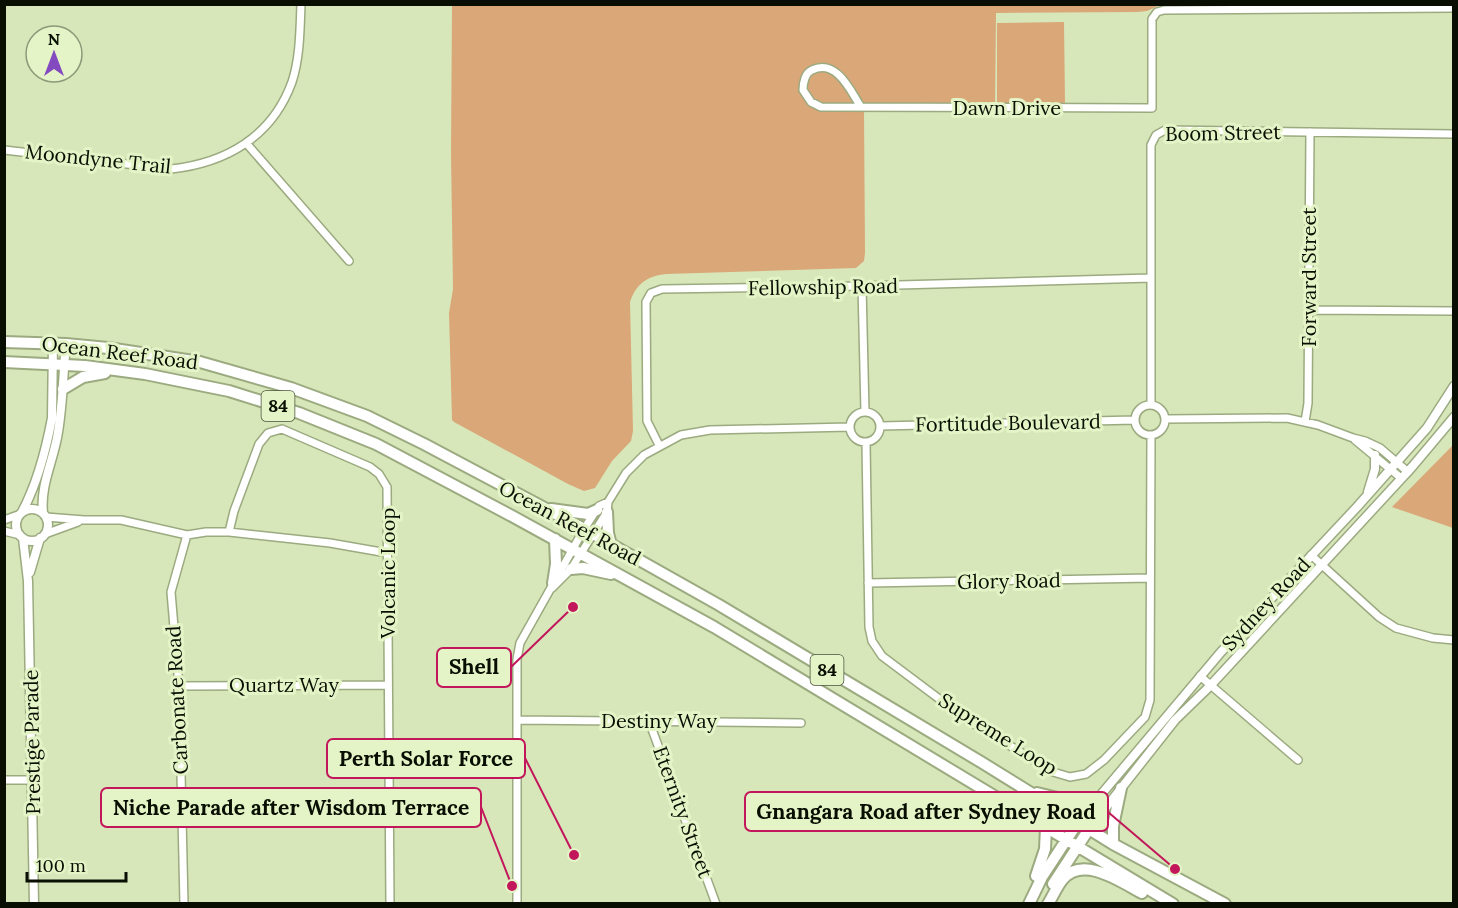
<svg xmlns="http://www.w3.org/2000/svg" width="1458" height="908" font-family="Lora,serif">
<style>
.green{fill:#daa778}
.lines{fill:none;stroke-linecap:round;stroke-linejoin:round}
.minor-casing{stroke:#9caa80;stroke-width:10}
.tertiary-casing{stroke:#9caa80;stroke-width:11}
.primary-casing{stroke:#9caa80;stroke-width:14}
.minor{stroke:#fff;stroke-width:7}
.tertiary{stroke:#fff;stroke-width:8}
.primary{stroke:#fff;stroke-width:10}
.labels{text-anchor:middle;stroke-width:6;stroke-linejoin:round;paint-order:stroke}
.shield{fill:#e4f4c7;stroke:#4b533d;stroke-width:1.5}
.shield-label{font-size:18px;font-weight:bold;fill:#090e02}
.street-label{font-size:20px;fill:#090e02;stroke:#e4f4c7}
.leader{fill:none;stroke:#c2185b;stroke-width:2}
.callout-dot{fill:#c2185b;stroke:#e4f4c7;stroke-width:2}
.callout{fill:#e4f4c7;stroke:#c2185b;stroke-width:2}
.callout-label{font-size:21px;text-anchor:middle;font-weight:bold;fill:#090e02}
</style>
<rect width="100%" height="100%" fill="#d7e7ba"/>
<path class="green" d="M452,5H1160L1147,11L1137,12L996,13L995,112L864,111L865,253L864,261L856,268L666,274C647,276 636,284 630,302L633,431L631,441L612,461L595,488L584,491L568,484L454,422L452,420L449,313L453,289L451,152Z
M1064,22L1065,104H997V23Z
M1453,445V528L1392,507Z"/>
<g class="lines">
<defs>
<path id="minor" d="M861,107C851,92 837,58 812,70C805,73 803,83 803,90L811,102L821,107L1152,108V19L1157,12L1164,10L1454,8
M247,144L349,261
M4,150L171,169C226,163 272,137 292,82C300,58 300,30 301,4
M862,286L865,412
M1309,310L1454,311
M1135 420a15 15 0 1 1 30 0a15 15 0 1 1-30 0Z
M1151,405V145L1156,135L1165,130L1454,134
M850 427a15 15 0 1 1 30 0a15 15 0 1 1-30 0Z
M1166,419L1287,418L1318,425L1353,438L1365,441L1380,448L1408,472
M1305,422L1308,403L1310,132
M881,426L1135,420
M1355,440L1401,478
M866,443L869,627L872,641L882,656L966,719L1053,772L1070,777L1086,774L1104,760L1145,717L1150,700L1151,436
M659,445L647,421L646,302L651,293L662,289L862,286L1151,278
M46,517L84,520H121L187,535L206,532H229L330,543L387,553
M4,520L18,515
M4,531L20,535
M229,532L234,511L259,444L268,433L282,429L370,467L379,474L387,487L390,904
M45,534L78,522
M1311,555L1379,617L1396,628L1433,638L1454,640
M868,583L1150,578
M552,588L571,569L607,512L608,502L626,473L644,455L681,435L710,430L850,427
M1200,676L1298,760
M179,686L388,685
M517,720L801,723
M649,721L716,904
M4,780H33
M182,816H389
M184,904L179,686L171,592L187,535
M517,904V659L520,643L584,529L599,506L608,502"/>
<path id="tertiary" d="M1368,492L1375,469V455
M16 525a16 16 0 1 1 32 0a16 16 0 1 1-32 0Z
M22,512C37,484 46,450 52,418L53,344
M43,513C40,484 54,460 58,432C63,402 63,373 66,344
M23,538L28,581L34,904
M30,572L40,538
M1078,822L1221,652L1357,507L1427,428L1454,386
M1089,829L1175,720L1210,686L1412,467L1454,417"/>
<path id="primary" d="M4,342L66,344L108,348L200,362L291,388L367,416L424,444L584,529L719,605L981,762L1113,844L1225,904
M4,362L85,366L145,374L229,391L299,413L376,444L510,515L714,627L1173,904
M63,389L83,377L105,373
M551,509L588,514L597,510
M607,512L608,533L611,545
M571,569L583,568L611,574
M553,583L556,564L555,539
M1037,793L1078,803H1094
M1113,844V826L1121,788
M1036,876L1045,849L1046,827
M1053,884L1089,829
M1029,904L1042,877L1078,822
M1048,904C1053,896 1057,886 1063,879C1083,855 1121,882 1142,893"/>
</defs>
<use href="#minor" class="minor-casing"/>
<use href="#tertiary" class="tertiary-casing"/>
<use href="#primary" class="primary-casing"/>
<use href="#minor" class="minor"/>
<use href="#tertiary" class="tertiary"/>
<use href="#primary" class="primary"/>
</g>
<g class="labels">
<g class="shield">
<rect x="261.5" y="391" width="33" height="30" rx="4.5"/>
<rect x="810.5" y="655" width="33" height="30" rx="4.5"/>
</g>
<g class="shield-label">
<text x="278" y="412">84</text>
<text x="827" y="676">84</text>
</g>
<g class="street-label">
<text x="1007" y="115">Dawn Drive</text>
<text transform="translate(1223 133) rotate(-1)" y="7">Boom Street</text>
<text transform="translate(98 159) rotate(6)" y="7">Moondyne Trail</text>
<text transform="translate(1309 277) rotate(-90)" y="7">Forward Street</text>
<text transform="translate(823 287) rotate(-1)" y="7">Fellowship Road</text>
<text transform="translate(120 353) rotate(7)" y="7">Ocean Reef Road</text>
<text transform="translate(1008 423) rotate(-1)" y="7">Fortitude Boulevard</text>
<text transform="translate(570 523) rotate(28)" y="7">Ocean Reef Road</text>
<text transform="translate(388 573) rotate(-90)" y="7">Volcanic Loop</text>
<text transform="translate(1009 581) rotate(-1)" y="7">Glory Road</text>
<text transform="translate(1266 604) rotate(-47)" y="7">Sydney Road</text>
<text x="284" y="692">Quartz Way</text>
<text transform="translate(177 700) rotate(-93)" y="7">Carbonate Road</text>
<text x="659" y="728">Destiny Way</text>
<text transform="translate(998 734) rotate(32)" y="7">Supreme Loop</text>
<text transform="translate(32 742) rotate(-91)" y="7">Prestige Parade</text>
<text transform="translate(683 812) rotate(70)" y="7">Eternity Street</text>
</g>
</g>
<path class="leader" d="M573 607L511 667M574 855L525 758M512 886L481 807M1175 869L1108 812"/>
<g class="callout-dot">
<circle cx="573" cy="607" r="6"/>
<circle cx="574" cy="855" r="6"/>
<circle cx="512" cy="886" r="6"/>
<circle cx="1175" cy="869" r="6"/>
</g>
<g class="callout">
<rect x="437" y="648" width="74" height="39" rx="6"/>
<rect x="327" y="739" width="198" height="39" rx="6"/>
<rect x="101" y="788" width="380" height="39" rx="6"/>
<rect x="745" y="792" width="363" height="39" rx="6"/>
</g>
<g class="callout-label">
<text x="474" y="674">Shell</text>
<text x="426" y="766">Perth Solar Force</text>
<text x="291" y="815">Niche Parade after Wisdom Terrace</text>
<text x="926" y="819">Gnangara Road after Sydney Road</text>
</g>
<rect width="1458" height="908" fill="none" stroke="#090e02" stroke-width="12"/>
<g transform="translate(54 54)"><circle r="28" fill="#e4f4c7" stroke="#8c9878" stroke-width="1.5"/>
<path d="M0-4.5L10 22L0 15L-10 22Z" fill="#8349bf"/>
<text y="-9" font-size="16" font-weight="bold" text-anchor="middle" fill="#090e02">N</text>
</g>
<path d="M27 872v9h99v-9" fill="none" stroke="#090e02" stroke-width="3"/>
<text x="36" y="872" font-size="18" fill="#090e02" stroke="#e4f4c7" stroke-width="4.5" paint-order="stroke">100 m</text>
</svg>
